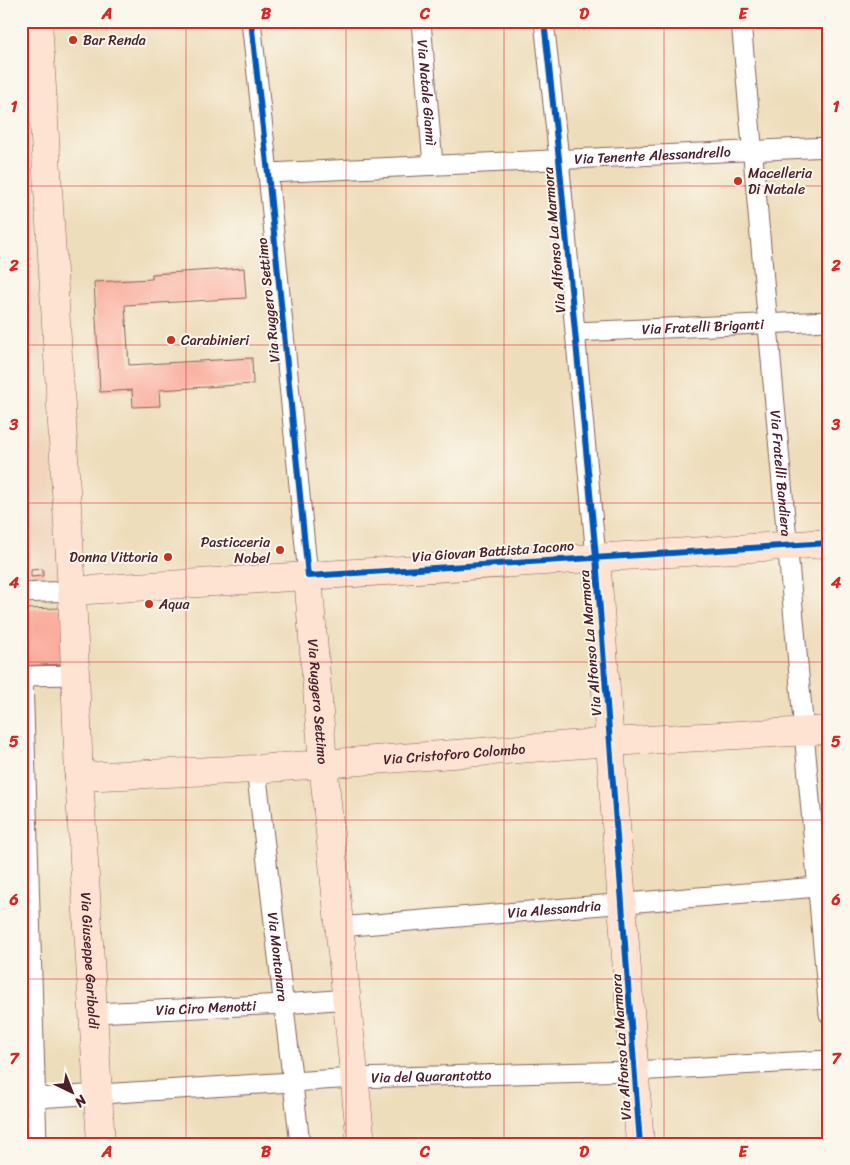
<svg xmlns="http://www.w3.org/2000/svg" width="850" height="1165" font-family="Sriracha,sans-serif">
<style>
.built{fill:#f1d5bd}
.building{fill:#faad9e}
.lines{fill:none;stroke-linecap:round;stroke-linejoin:round}
.street-casing{stroke:#83625d;stroke-width:21}
.secondary-casing{stroke:#83625d;stroke-width:29}
.street{stroke:#fff;stroke-width:19}
.secondary{stroke:#fee3d2;stroke-width:28}
.cycleway-casing{stroke:#fbf7ec;stroke-width:9}
.cycleway{stroke:#0057b8;stroke-width:6}
.grid{fill:none;stroke:#d62828;stroke-width:1;stroke-opacity:0.55}
.poi-dot{fill:#c8321e;stroke:#fbf7ec;stroke-width:2}
.labels{text-anchor:middle;stroke-width:4;stroke-linejoin:round;paint-order:stroke}
.poi-label{font-size:14px;fill:#4a1f2b;stroke:#fbf7ec;text-anchor:start}
.street-label{font-size:14px;fill:#4a1f2b;stroke:#fbf7ec}
.neatline{fill:none;stroke:#d62828;stroke-width:2}
.grid-label{font-size:16px;text-anchor:middle;font-weight:bold;fill:#d62828}
</style>
<rect width="100%" height="100%" fill="#fbf7ec"/>
<filter id="ink" filterUnits="userSpaceOnUse"><feTurbulence type="fractalNoise" baseFrequency=".02" numOctaves="2"/><feDisplacementMap in="SourceGraphic" scale="10" xChannelSelector="R" yChannelSelector="G"/><feConvolveMatrix kernelMatrix="1 2 1 2 8 2 1 2 1" color-interpolation-filters="sRGB"/></filter>
<filter id="wash" filterUnits="userSpaceOnUse"><feTurbulence type="fractalNoise" baseFrequency=".0096" numOctaves="4" result="noise"/><feDisplacementMap in="SourceGraphic" scale="20" xChannelSelector="R" yChannelSelector="G"/><feGaussianBlur stdDeviation="1.12" result="paint"/><feColorMatrix in="noise" values="0 0 0 0 0 0 0 0 0 0 0 0 0 0 0 0 0 1.4 0 .05"/><feComposite in="paint" operator="in"/></filter>
<g filter="url(#wash)">
<rect width="100%" height="100%" fill="#edb"/>
<path class="built" d="M21,47H27L44,374L59,575L21,578Z"/>
<g id="blocks">
<path class="building" d="M244,268L246,298L125,305L129,365L252,358L253,384L159,390L160,406L133,407L132,390L100,392L94,282L152,279V274Z
M21,482H25L27,517H21Z
M43,569V576L31,577V570Z
M62,608L65,664L21,666V609Z
M21,1043H23L25,1089L21,1090Z"/>
</g>
</g>
<g filter="url(#ink)">
<use href="#blocks" fill-opacity="0" stroke="#83625d" stroke-width="1"/>
<g class="lines">
<defs>
<g id="street">
<path d="M251,21L268,173L308,576"/>
<path id="s1" d="M421,21L433,165"/>
<path d="M544,21L559,159L596,557"/>
<path id="s2" d="M741,21L829,1014"/>
<path id="s3" d="M268,173L829,147"/>
<path id="s4" d="M575,332L829,321"/>
<path d="M21,593L72,591"/>
<path d="M21,676L75,675"/>
<path d="M23,676L37,1144"/>
<path id="s5" d="M256,769L300,1144"/>
<path id="s6" d="M339,927L829,886"/>
<path id="s7" d="M95,1013L284,1004L347,999"/>
<path id="s8" d="M21,1099L354,1078L635,1071L829,1060"/>
</g>
<g id="secondary">
<path id="s9" d="M38,21L72,591L79,777L101,1144"/>
<path d="M596,557L640,1144"/>
<path id="s10" d="M308,576L323,763L361,1144"/>
<path d="M72,591L829,543"/>
<path id="s11" d="M79,777L256,769L610,742L829,730"/>
</g>
</defs>
<use href="#street" class="street-casing"/>
<use href="#secondary" class="secondary-casing"/>
<use href="#street" class="street"/>
<use href="#secondary" class="secondary"/>
<defs>
<path id="cycleway" d="M251,21L268,173L308,576L829,543
M544,21L559,159L596,557L640,1144"/>
</defs>
<use href="#cycleway" class="cycleway-casing"/>
<use href="#cycleway" class="cycleway"/>
</g>
</g>
<path class="grid" d="M186,21V1144M346,21V1144M504,21V1144M664,21V1144M21,186H829M21,345H829M21,503H829M21,662H829M21,820H829M21,979H829"/>
<g class="poi-dot">
<circle cx="73" cy="40" r="5"/>
<circle cx="738" cy="181" r="5"/>
<circle cx="171" cy="340" r="5"/>
<circle cx="280" cy="550" r="5"/>
<circle cx="168" cy="557" r="5"/>
<circle cx="149" cy="604" r="5"/>
</g>
<g class="labels">
<g class="poi-label">
<text x="83" y="45">Bar Renda</text>
<text x="748" y="178">Macelleria<tspan x="748" dy="16">Di Natale</tspan></text>
<text x="181" y="345">Carabinieri</text>
<text x="270" y="547" text-anchor="end">Pasticceria<tspan x="270" dy="16">Nobel</tspan></text>
<text x="158" y="562" text-anchor="end">Donna Vittoria</text>
<text x="159" y="609">Aqua</text>
</g>
<g class="street-label">
<text dy="5" stroke="none"><textPath href="#s1" startOffset="72">Via Natale Giannì</textPath></text>
<text dy="5" stroke="none"><textPath href="#s3" startOffset="385">Via Tenente Alessandrello</textPath></text>
<text transform="translate(554 240) rotate(-95)" y="5">Via Alfonso La Marmora</text>
<text transform="translate(268 300) rotate(-96)" y="5">Via Ruggero Settimo</text>
<text dy="5" stroke="none"><textPath href="#s4" startOffset="128">Via Fratelli Briganti</textPath></text>
<text dy="5" stroke="none"><textPath href="#s2" startOffset="454">Via Fratelli Bandiera</textPath></text>
<text transform="translate(493 551) rotate(-4)" y="5">Via Giovan Battista Iacono</text>
<text transform="translate(590 643) rotate(-95)" y="5">Via Alfonso La Marmora</text>
<text dy="5" stroke="none"><textPath href="#s10" startOffset="126">Via Ruggero Settimo</textPath></text>
<text dy="5" stroke="none"><textPath href="#s11" startOffset="376">Via Cristoforo Colombo</textPath></text>
<text dy="5" stroke="none"><textPath href="#s6" startOffset="216">Via Alessandria</textPath></text>
<text dy="5" stroke="none"><textPath href="#s5" startOffset="189">Via Montanara</textPath></text>
<text dy="5" stroke="none"><textPath href="#s9" startOffset="941">Via Giuseppe Garibaldi</textPath></text>
<text dy="5" stroke="none"><textPath href="#s7" startOffset="111">Via Ciro Menotti</textPath></text>
<text transform="translate(621 1047) rotate(-94)" y="5">Via Alfonso La Marmora</text>
<text dy="5" stroke="none"><textPath href="#s8" startOffset="411">Via del Quarantotto</textPath></text>
</g>
</g>
<rect width="850" height="1165" fill="none" stroke="#fbf7ec" stroke-width="55"/>
<g transform="translate(72 1092) rotate(137)" stroke="#fbf7ec" stroke-width="4" paint-order="stroke">
<path d="M0-4L9 19L0 12L-9 19Z" fill="#4a1f2b"/>
<text y="-8" font-size="14" font-weight="bold" text-anchor="middle" fill="#4a1f2b">N</text>
</g>
<rect x="28" y="28" width="794" height="1110" class="neatline"/>
<g class="grid-label">
<text x="107" y="19">A</text>
<text x="266" y="19">B</text>
<text x="425" y="19">C</text>
<text x="584" y="19">D</text>
<text x="743" y="19">E</text>
<text x="14" y="112">1</text>
<text x="836" y="112">1</text>
<text x="14" y="271">2</text>
<text x="836" y="271">2</text>
<text x="14" y="430">3</text>
<text x="836" y="430">3</text>
<text x="14" y="588">4</text>
<text x="836" y="588">4</text>
<text x="14" y="747">5</text>
<text x="836" y="747">5</text>
<text x="14" y="905">6</text>
<text x="836" y="905">6</text>
<text x="14" y="1064">7</text>
<text x="836" y="1064">7</text>
<text x="107" y="1157">A</text>
<text x="266" y="1157">B</text>
<text x="425" y="1157">C</text>
<text x="584" y="1157">D</text>
<text x="743" y="1157">E</text>
</g>
</svg>
